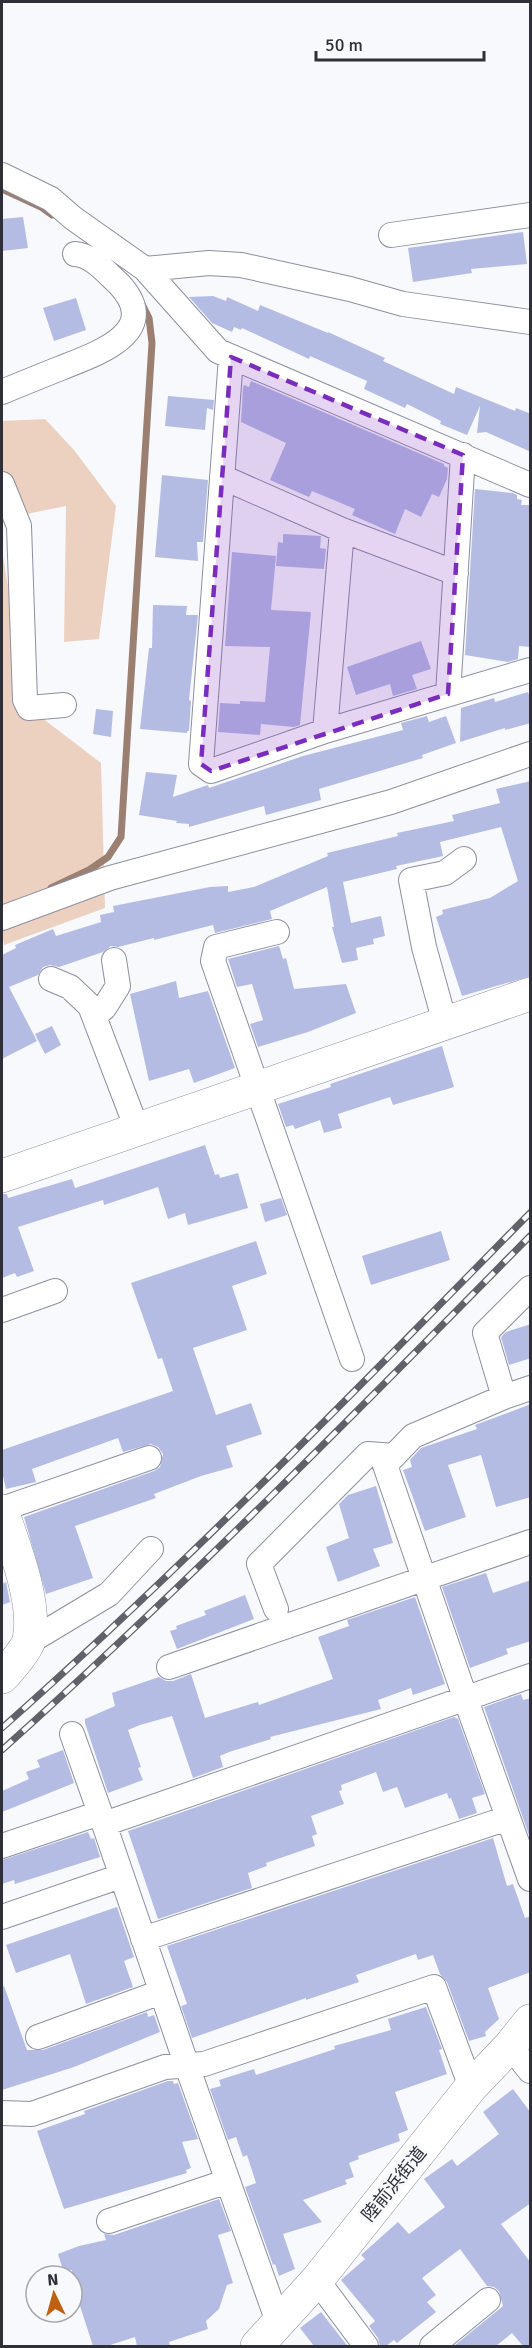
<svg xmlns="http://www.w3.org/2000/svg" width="532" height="2348" font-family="Signika,'Noto Sans JP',sans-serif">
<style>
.green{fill:#edd1c0}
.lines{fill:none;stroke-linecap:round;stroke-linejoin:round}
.stream{stroke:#9b8072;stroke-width:7}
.building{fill:#b4bce4}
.street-casing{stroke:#8b8fa0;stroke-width:26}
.secondary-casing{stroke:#8b8fa0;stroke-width:34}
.street{stroke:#fff;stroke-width:24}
.secondary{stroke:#fff;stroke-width:33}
.rail-casing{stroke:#616269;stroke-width:7}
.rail{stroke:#f8f9fd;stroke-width:4.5;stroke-dasharray:14;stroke-linecap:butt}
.marked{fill:#7b2cbf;fill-opacity:0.2;stroke:#7b2cbf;stroke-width:4.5;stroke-dasharray:12 8;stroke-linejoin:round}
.labels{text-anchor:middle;stroke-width:6;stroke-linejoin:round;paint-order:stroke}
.street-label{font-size:18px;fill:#2e2f37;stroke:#f8f9fd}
</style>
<rect width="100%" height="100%" fill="#f8f9fd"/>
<path class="green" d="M45,419L74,450L116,506L99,639L64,642L66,506L2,519V421Z
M2,551L29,708L101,763L105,908L4,945L2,933Z"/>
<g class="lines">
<path class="stream" d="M2,189L41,207L52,215
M51,888L89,870L108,857L121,837L152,343L149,318L142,304"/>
</g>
<path class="building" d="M23,217L28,248L2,251V219Z
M523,232L527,264L471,269L472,273L413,282L408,248Z
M213,296L226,301L227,297L258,311L260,305L328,333V332L385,358L383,361L454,394L456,387L515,411L516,408L531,414V452L486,432L477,433L480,406L467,435L440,424L441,421L407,404L405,408L364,389L367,381L310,356L309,359L242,328L241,330L234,327L232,332L212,323L189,297Z
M76,298L86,330L54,341L43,308Z
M251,381L444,464V466L448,468L447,479L439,497L432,494L421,517L405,509L395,534L352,515L355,509L312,491L309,497L270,480L286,443L241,422L243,387L244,385L249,387Z
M168,396L214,400L213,410L207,408L205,430L165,426Z
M162,475L208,480L203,542H197L198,561L155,557Z
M475,489L513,493L517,495V499L522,500L521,505H531V647L519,646L518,659L508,662L465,655Z
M283,534L321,536L320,548L326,549L324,569L276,566L278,542L283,543Z
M232,552L276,556L271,610L311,612L300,725L294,727L261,724L260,735L218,732L220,703L240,704V701L265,702L270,647L225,646Z
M153,605L187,606L186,615H198L189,700L191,701L189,731H187V733L140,729L149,648H152Z
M421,641L431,669L412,675L417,689L393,696L390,684L356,695L347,667Z
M528,692L531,702V723L505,730V728L460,742L461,708L494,698L495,702Z
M96,709L113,711L111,737L93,734Z
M427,716L429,722L446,716L456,743L422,755L423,758L319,789L321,800L266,815L264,806L189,827V824L176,823L177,821L139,815L146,772L177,775L173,797L208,785L209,788L303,756L403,730L401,723Z
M531,781V976L462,996L436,917L443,914L442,910L490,898L518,881L501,827L440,842L443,856L396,866L397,869L343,882L351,923L381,916L385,936L373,939L374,944L356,948L358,960L342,963L332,927H334L327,887L270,911L272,919L215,933L213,925L154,940V938L118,947L111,946L103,952L59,967L50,965L43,967L38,975L9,987L37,1041L2,1059V955L16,948L15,945L53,929L56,936L101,922L100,915L114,912L113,906L210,887L228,886V892L254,887L328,856L327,853L398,836L397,833L454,821L452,815L500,803L496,789Z
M279,946L283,959L286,958L294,989L346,984L356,1013L308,1032L258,1047L250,1024L263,1020L252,984L237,987L228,959Z
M176,981L179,998L208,991L235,1068L194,1083L189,1069L149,1081L130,994Z
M52,1026L61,1045L45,1054L35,1034Z
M442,1046L454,1087L393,1105L390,1097L338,1114L342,1128L324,1133L320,1120L295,1129L293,1125L286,1127L278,1104L331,1087L330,1084Z
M205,1145L215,1175L219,1174L220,1178L238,1173L248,1208L188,1225L185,1213L168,1219L158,1187L104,1205L103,1200L18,1227L34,1271L17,1277L15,1273L2,1278V1194H7L8,1198L72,1179L75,1188Z
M281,1198L287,1215L265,1222L260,1204Z
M441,1231L450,1260L371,1285L362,1256Z
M256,1241L267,1274L232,1286L247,1330L193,1348L216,1415L251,1403L262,1434L226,1446L233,1467L201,1476L154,1494L156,1498L75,1526L93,1578L46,1594L24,1517L154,1471L160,1467L163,1454L158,1447L151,1444L123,1452L118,1438L32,1469L36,1482L6,1489L2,1472V1450L173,1391L162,1358L158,1359L131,1283Z
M531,1324V1358L509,1365L501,1337L506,1332Z
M531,1404V1497L496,1507L481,1455L448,1465L466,1517L425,1531L403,1470L412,1467L410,1460L421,1448L477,1429L475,1425Z
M376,1486L393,1543L373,1549L380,1566L338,1582L326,1547L349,1538L339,1504L348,1495Z
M486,1573L493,1593L531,1580V1641L506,1649L508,1654L470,1668L442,1587Z
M6,1582L10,1602L2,1605V1584Z
M245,1595L254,1619L177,1649L170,1631L177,1629L176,1626L206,1615L204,1611Z
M415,1597L445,1684L413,1695L411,1688L378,1700L381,1709L270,1737L271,1739L229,1752L220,1756L223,1767L193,1778L172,1716L140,1725L128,1730L141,1767L138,1768L143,1780L108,1793L85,1723V1719L115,1706L112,1693L159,1677L166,1681H173L191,1674L205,1718L258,1702L259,1705L333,1679L318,1637L349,1626L347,1620Z
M521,1694L523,1700L531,1698L530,1838L484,1707Z
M454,1717L458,1719L485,1794L472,1798L477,1813L459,1819L451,1798L449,1799L447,1793L405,1808L397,1787L383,1792L376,1772L341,1785L342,1790L339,1791L344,1804L311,1816L317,1834L312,1836L315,1846L266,1863L267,1866L248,1873L252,1888L158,1919L128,1831Z
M63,1750L74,1783L2,1812V1791L29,1779L26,1772L40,1767L37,1760Z
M88,1832L91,1839L94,1838L100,1857L15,1884L14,1880L2,1884V1860Z
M493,1838L507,1886L513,1884L525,1918L531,1916V1972L488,1988L499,2019L485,2032L486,2036L469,2041L447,1982L440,1974L433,1955L418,1960L416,1954L356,1975L359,1982L306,2000V1998L192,2038L181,2006L187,2004L167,1946Z
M117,1907L134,1957L124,1961L133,1987L86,2004L70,1954L16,1973L6,1945Z
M4,1986L27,2050H43L147,2012L148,2017L154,2015L160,2032L74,2067L2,2090V1987Z
M426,2007L442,2049L439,2050L447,2074L395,2092L408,2130L398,2134L400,2141L358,2156L359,2159L349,2163L354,2177L345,2180L347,2184L303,2200L322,2222L283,2234L295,2269L279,2276L275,2264L273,2265L245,2187L256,2183L247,2155L243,2157L236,2137L228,2140L210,2089L221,2086L219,2080L254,2069L256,2075L335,2049L334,2046L391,2030L388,2019Z
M168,2081H173L174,2084L178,2083L198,2139L182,2142L191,2168L186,2170L187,2173L64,2209L37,2131L85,2114L84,2111Z
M513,2089L531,2113V2203L501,2224L531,2263V2346H523L512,2333L496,2346H454L503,2306L499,2291L494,2287L487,2286L460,2249L422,2278L436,2295L427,2302L436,2312L397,2343L394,2340L386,2346H380L378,2338L369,2326L375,2321L341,2280L365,2259L361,2255L398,2222L409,2234L445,2207L424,2179L452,2159L457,2166L499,2134L483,2112Z
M219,2199L231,2231L218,2235L233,2283L227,2285L219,2309L206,2321L208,2329L169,2342L170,2346H137L135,2337L107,2346H93L80,2306L76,2308L72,2297V2270L64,2273L58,2254L79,2246L106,2240L104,2234L114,2235Z
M321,2312L346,2344L349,2346H314L300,2328Z"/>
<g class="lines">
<defs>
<path id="street" d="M2,175L51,199L73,218L145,269L209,263L241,265L350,289L403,304L530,322
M391,235L530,215
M145,269L218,351L530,485
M231,357L201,764L211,771L325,731L530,670
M2,392C21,384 41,376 61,368C96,354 164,332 119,284C106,272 92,255 75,254
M222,477L342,530L456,573
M2,484L19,526L25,700L29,708L64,705
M448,694L463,455
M325,731L342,530
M2,918L110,878L391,802L530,754
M277,932L216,947L213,961L352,1359
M51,979L70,987L90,1006L137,1129
M94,1016L104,1008L118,986L114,960
M445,1023L424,947L411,880L445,873L464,859
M2,1310L55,1291
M530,1388L504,1397L413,1436L385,1465L466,1700L530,1879
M504,1397L485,1333L530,1288
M2,1509L149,1458
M276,1609L259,1564L368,1454L394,1456
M29,1642L109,1594L151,1549
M169,1667L530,1542
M72,1734L104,1824
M2,1846L100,1813
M2,1917L121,1876
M143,1939L508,1818
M38,2037L161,1992
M510,2046L530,2071
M2,2113L32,2114L165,2067L204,2064L434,1987L471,2087
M109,2221L228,2181
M317,2280L366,2346
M278,2322L187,2066L104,1824L530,1676
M432,2346L488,2300"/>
<path id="secondary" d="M2,1176L530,994
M2,1511C14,1546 37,1603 29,1640C28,1648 8,1671 2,1677
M257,2346L317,2280L471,2087L510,2046L530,2021"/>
</defs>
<use href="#street" class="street-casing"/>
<use href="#secondary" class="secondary-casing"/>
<use href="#street" class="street"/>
<use href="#secondary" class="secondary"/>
<defs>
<path id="rail" d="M2,1728C186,1565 358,1388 530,1213
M2,1750C185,1586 358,1411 530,1236"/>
</defs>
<use href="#rail" class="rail-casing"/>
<use href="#rail" class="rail"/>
</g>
<path class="marked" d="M231,357L463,455L448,694L211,771L201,764Z"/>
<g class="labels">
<g class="street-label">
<text transform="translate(394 2184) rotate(-51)" y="6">陸前浜街道</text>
</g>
</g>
<rect width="532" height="2348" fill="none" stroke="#2e2f37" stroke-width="6"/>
<g transform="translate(54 2294) rotate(355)"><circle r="28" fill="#f8f9fd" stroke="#a7a8ae" stroke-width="1.5"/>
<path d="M0-4.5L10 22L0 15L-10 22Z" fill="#bd6011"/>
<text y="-9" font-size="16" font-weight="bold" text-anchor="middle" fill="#2e2f37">N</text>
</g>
<path d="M316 51v9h168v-9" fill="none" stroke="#2e2f37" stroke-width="3"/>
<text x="325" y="51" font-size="18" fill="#2e2f37" stroke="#f8f9fd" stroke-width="4.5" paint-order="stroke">50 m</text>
</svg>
